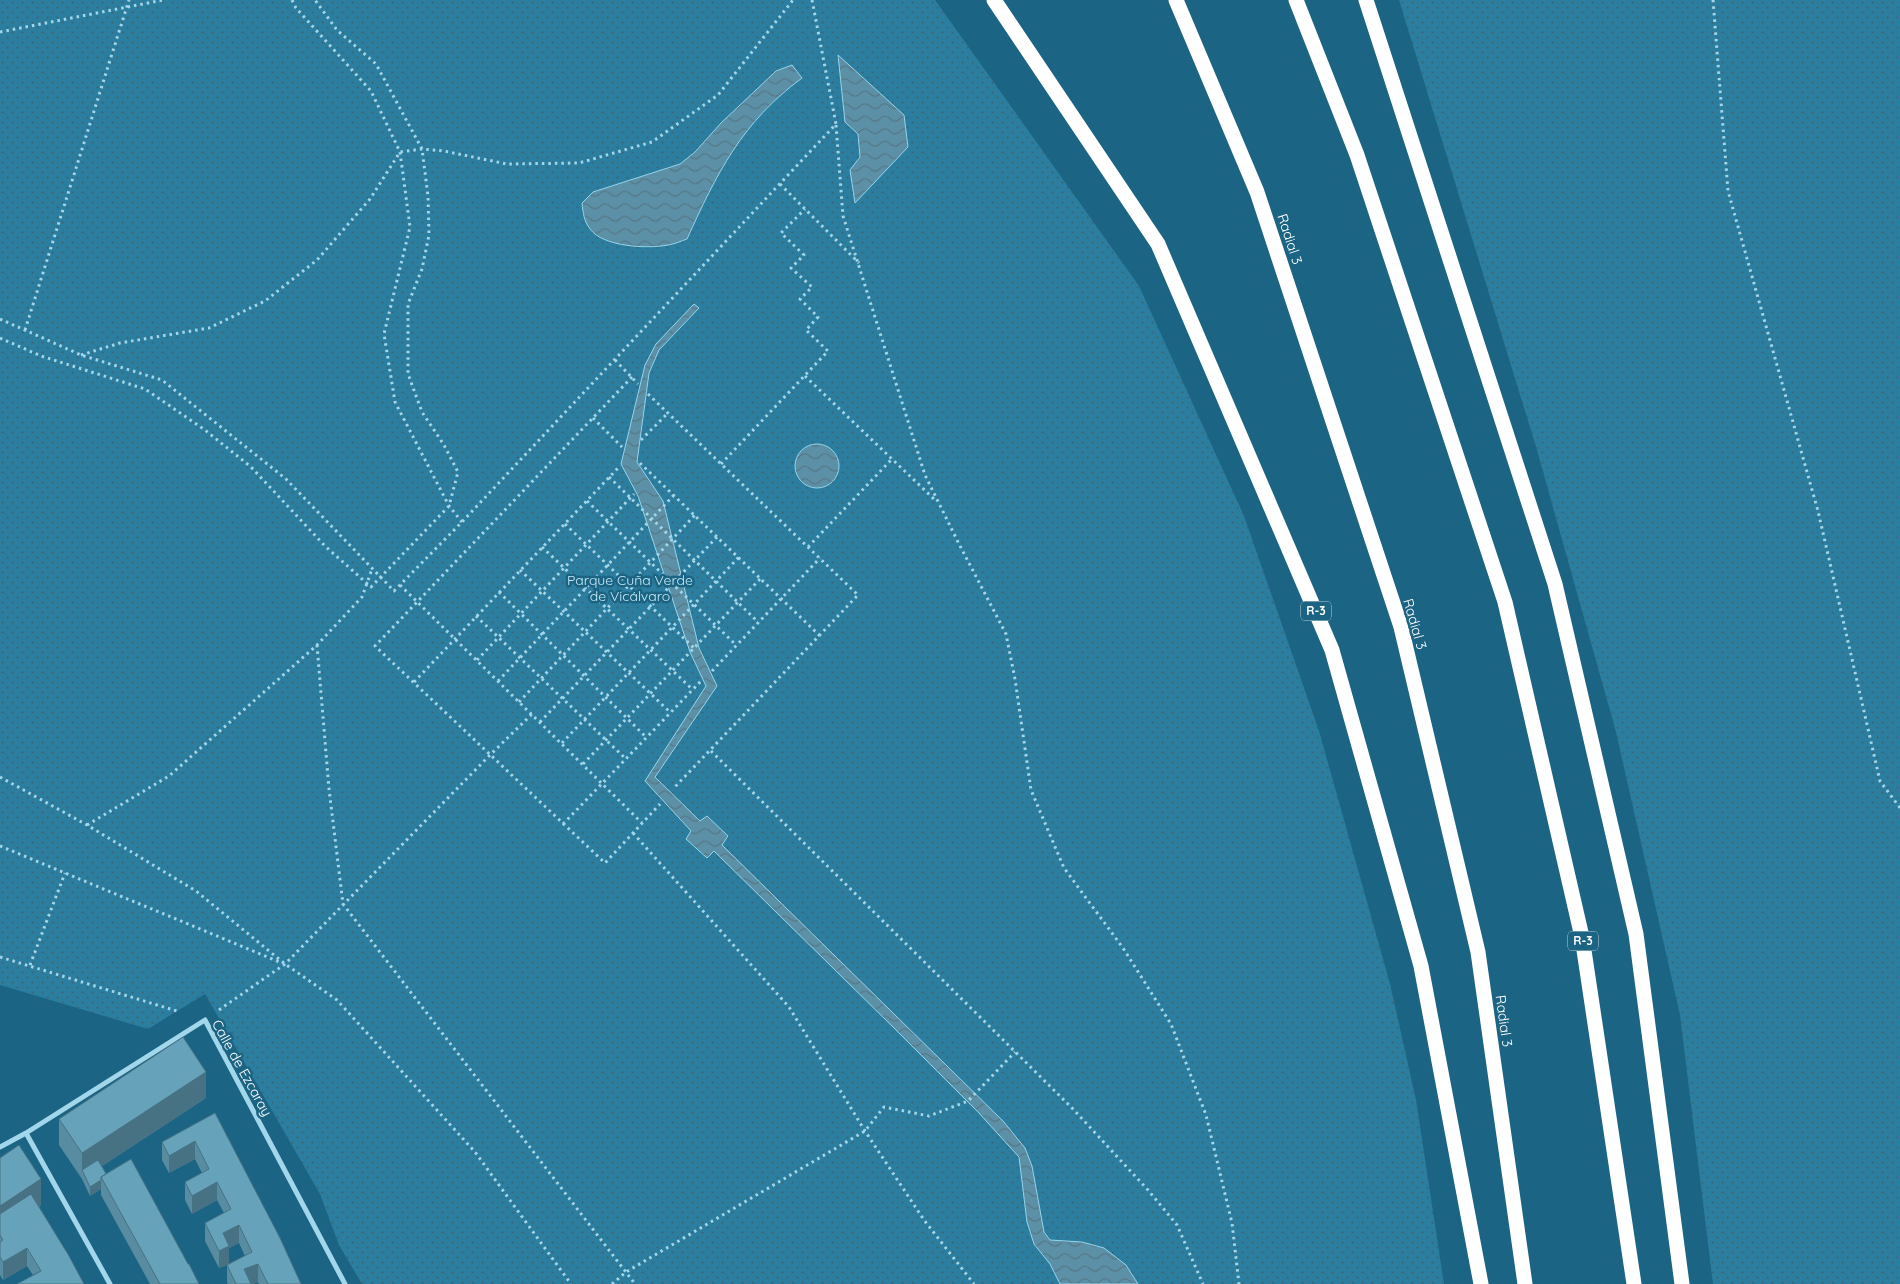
<svg xmlns="http://www.w3.org/2000/svg" width="1900" height="1284" font-family="Quicksand,sans-serif">
<style>
.green{fill:url(#green-dots)}
.water{fill:url(#water-waves);stroke:#95d5ec}
.lines{fill:none;stroke-linecap:round;stroke-linejoin:round}
.path{stroke:#a2d6ea;stroke-width:3;stroke-dasharray:2.5 4;stroke-linecap:butt}
.minor{stroke:#a2d6ea;stroke-width:5}
.motorway{stroke:#fff;stroke-width:15}
.wall{fill:#588ca1;fill-rule:evenodd}
.shaded-wall{fill:#477283}
.building{fill:#66a3bb;stroke:#477283}
.labels{text-anchor:middle;stroke-width:5;stroke-linejoin:round;paint-order:stroke}
.shield{fill:#1c6483;stroke:#bbd0da;stroke-width:1}
.shield-label{font-size:12px;font-weight:bold;fill:#fff}
.street-label{font-size:14px;fill:#fff;stroke:#1c6483}
.park-label{font-size:14px;fill:#c7eaf8;stroke:#1c6483}
</style>
<defs>
<pattern id="green-dots" width="8" height="8" patternUnits="userSpaceOnUse" patternTransform="scale(1.25)"><rect width="8" height="8" fill="#2b7ea0"/><path d="M2 2h.1M6 6h.1" fill="none" stroke="#3c6576" stroke-width="1.8" stroke-linecap="round"/></pattern>
<pattern id="water-waves" width="16" height="10" patternUnits="userSpaceOnUse" patternTransform="scale(1.25)"><rect width="16" height="10" fill="#5c90a6"/><path d="M0 5q4-4 8 0t8 0" fill="none" stroke="#567886"/></pattern>
</defs>
<rect width="100%" height="100%" fill="#1c6483"/>
<path class="green" d="M0,0H935L1139,286L1244,516L1319,731L1390,984L1416,1100L1444,1284H362L339,1245L320,1194L205,994L148,1029L0,985Z
M1399,0H1900V1284H1713L1680,1015L1616,732L1537,450Z"/>
<path class="water" d="M838,55L904,115L908,147L855,203L850,170L860,157L858,134L845,122Z
M792,65L802,78C742,122 717,173 687,239C681,241 675,244 668,245C648,249 603,247 590,229C584,221 583,213 582,203L593,192L680,164L695,152L721,123L776,71Z
M694,304L699,308L659,350L649,373L637,462L663,501L699,648L717,686L655,777L700,821L707,816L728,836L722,845L1003,1121L1025,1148L1032,1166L1044,1232L1050,1240L1082,1242L1104,1248L1126,1265L1138,1284H1060L1050,1264L1034,1244L1027,1222L1019,1157L978,1112L893,1027L714,851L707,858L686,839L691,831L645,781L706,686L690,652L638,496L621,464L645,365L656,344Z
M795 466a22 22 0 1 1 44 0a22 22 0 1 1-44 0Z"/>
<g class="lines">
<path class="path" d="M292,0L296,8L371,91L400,152L410,227L384,334L395,402L449,506L462,522
M1713,0L1728,191L1818,511L1880,781L1900,808
M0,32L163,0
M836,125L843,216L925,475L958,542L1006,634L1015,679L1031,790L1064,868L1123,948L1171,1024L1206,1115L1232,1223L1239,1284
M780,184L859,263
M0,319L81,355L162,380L286,479L394,591L462,522L836,124L812,0
M25,330L129,0
M0,338L41,356L145,389L205,430L251,467L325,546L371,587L449,506L458,472L444,445L422,412L408,374V304L422,269L429,235L428,196L422,149L376,64L337,30L315,0
M81,355L120,343L209,328L265,301L317,260L370,199L400,152L422,149L444,151L507,164L579,163L652,142L718,95L793,0
M615,360L638,384
M805,376L936,501
M632,377L375,646L605,863L660,804
M648,394L858,595L673,789
M593,418L622,447
M641,440L668,413
M640,463L820,636
M721,464L828,351L806,330L818,317L800,299L812,287L791,268L804,255L781,233L805,209
M609,477L758,622
M587,501L736,645
M565,524L694,648
M542,547L693,690
M808,547L892,459
M520,570L671,713
M400,585L642,823
M499,592L647,738
M476,616L626,759
M317,645L329,789L343,904L635,1284
M477,660L634,494
M712,671L820,558
M498,681L674,495
M414,682L618,468
M519,702L695,515
M540,722L717,537
M562,743L739,557
M711,751L1073,1109L1148,1190L1177,1225L1203,1284
M583,764L761,578
M0,777L87,825L196,891L285,964L337,1000L475,1152L571,1284
M563,824L702,680
M87,825L169,776L317,645L362,597L372,569
M633,833L789,1007L865,1131L924,1220L974,1284
M0,846L282,963
M0,957L180,1012
M30,965L65,873
M219,1010L285,964L490,755L532,714
M612,1284L626,1272L865,1131L884,1107L929,1116L968,1101L1015,1052"/>
<path class="minor" d="M26,1133L110,1284
M0,1147L26,1133L205,1020L345,1284"/>
<path class="motorway" d="M994,0L1158,244L1332,650L1421,966L1481,1284
M1176,0L1257,192L1401,627L1478,952L1525,1284
M1296,0L1357,155L1505,602L1582,937L1634,1284
M1366,0L1555,584L1636,934L1682,1284"/>
</g>
<path class="wall" d="M206,1098L102,1166L106,1174L188,1264L199,1284H150L101,1195V1189L90,1196L82,1179L59,1145V1119Z
M215,1113L301,1284H259L258,1282L252,1284H228L227,1282V1265L219,1268L205,1241V1223L224,1213L217,1200L192,1214L185,1200V1182L202,1173L195,1159L169,1173L162,1160V1142ZM239,1243L245,1256L229,1264V1248Z
M0,1158L41,1205L39,1207L69,1256L33,1275L27,1266L3,1280L0,1275Z"/>
<path class="shaded-wall" d="M206,1072V1098L85,1177L82,1170V1153Z
M195,1141V1159L169,1173V1156Z
M41,1179V1205L0,1232V1206Z
M101,1180V1189L90,1196V1187Z
M217,1182V1200L192,1214V1196Z
M239,1225V1243L229,1248V1264L219,1268V1251L223,1233Z
M27,1248V1266L3,1280V1262Z
M258,1264V1282L252,1284H244V1269Z"/>
<path class="building" d="M183,1037L206,1072L82,1153L59,1119Z
M215,1113L280,1238L301,1284H268L258,1264L244,1269L251,1284H236L227,1265L252,1252L239,1225L223,1233L229,1246L219,1251L205,1223L231,1209L217,1182L192,1196L185,1182L209,1169L195,1141L169,1156L162,1142Z
M19,1145L41,1179L0,1206V1158Z
M131,1159L188,1264H189L199,1284H160L101,1177Z
M98,1160L106,1174L101,1177V1180L90,1187L82,1170Z
M31,1194L69,1256L84,1284H17L41,1271L27,1248L3,1262L0,1257V1242L3,1240L0,1235V1214Z"/>
<g class="labels">
<g class="shield">
<rect x="1301" y="601.5" width="30" height="19" rx="4"/>
<rect x="1568" y="931.5" width="30" height="19" rx="4"/>
</g>
<g class="shield-label">
<text x="1316" y="615">R-3</text>
<text x="1583" y="945">R-3</text>
</g>
<g class="street-label">
<text transform="translate(1290 239) rotate(72)" y="5">Radial 3</text>
<text transform="translate(1415 624) rotate(74)" y="5">Radial 3</text>
<text transform="translate(1504 1021) rotate(82)" y="5">Radial 3</text>
<text transform="translate(242 1068) rotate(61)" y="5">Calle de Ezcaray</text>
</g>
<g class="park-label">
<text x="630" y="585">Parque Cuña Verde<tspan x="630" dy="16">de Vicálvaro</tspan></text>
</g>
</g>
</svg>
